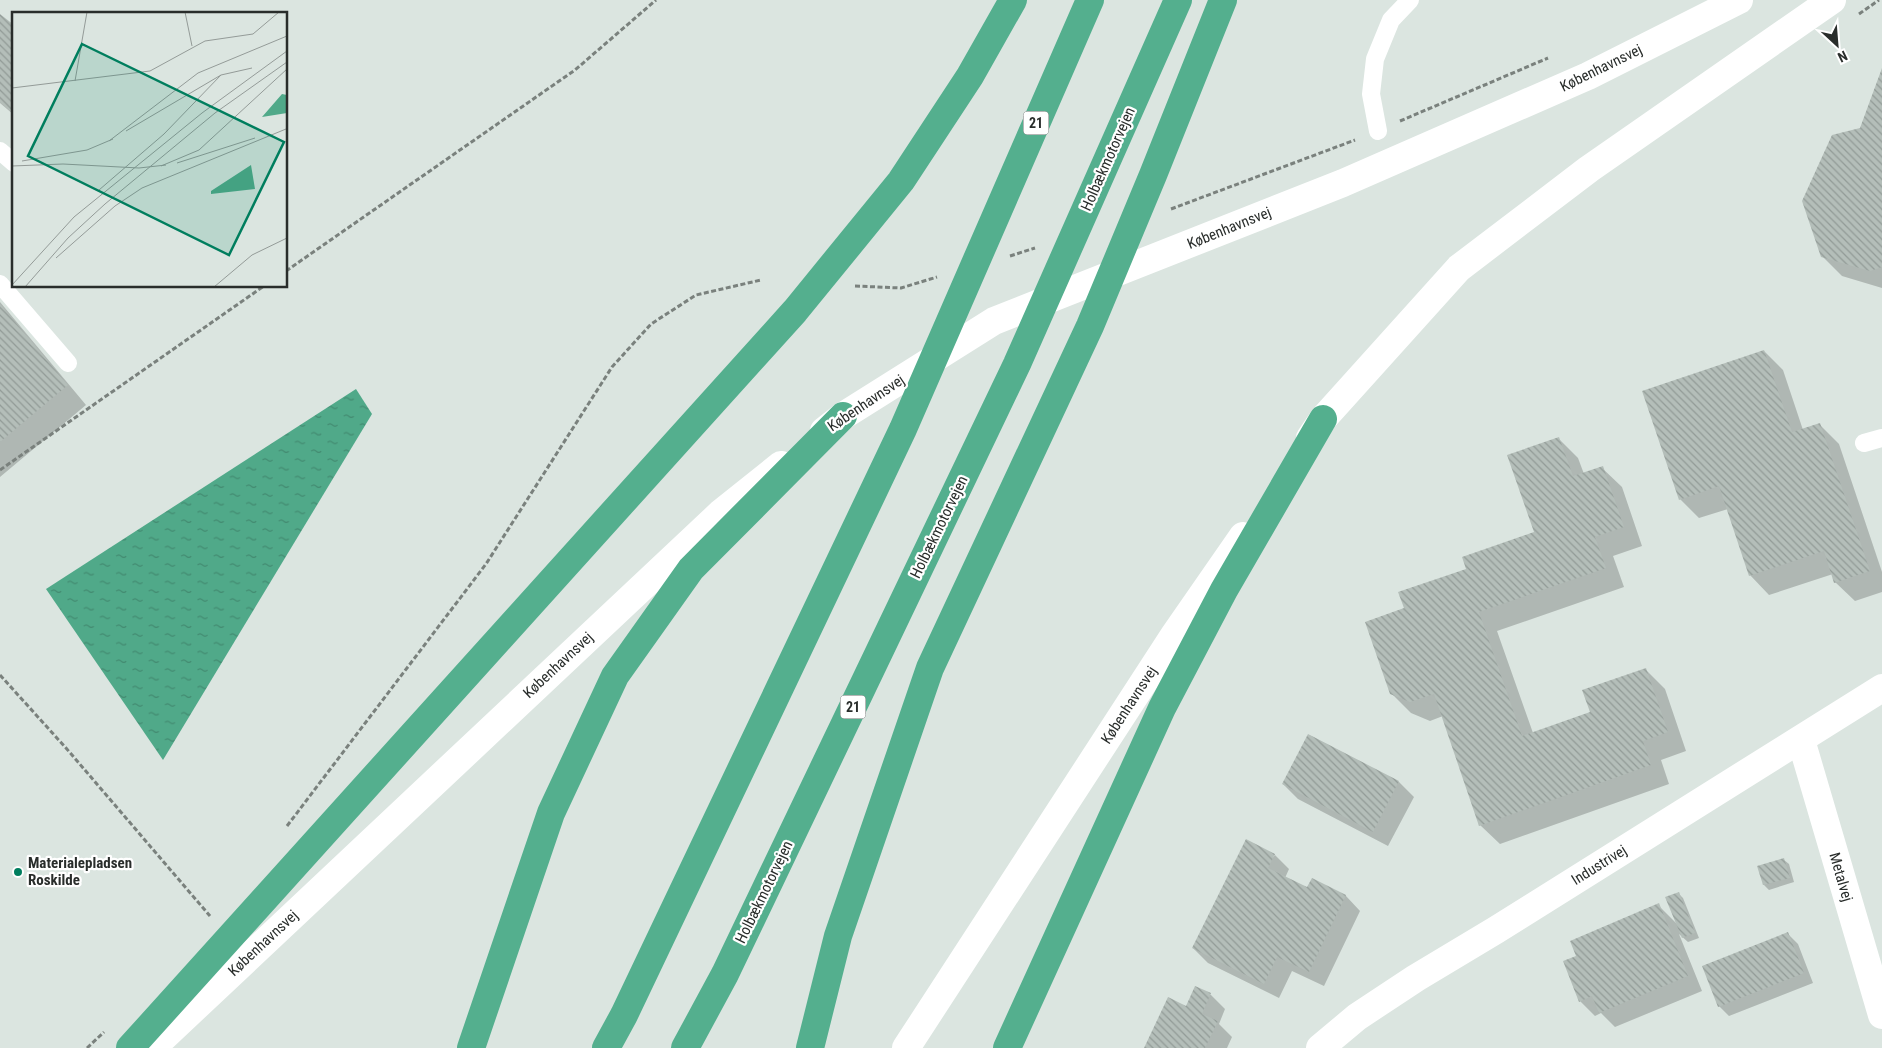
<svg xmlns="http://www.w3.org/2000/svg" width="1882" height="1048" font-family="'Roboto Condensed',sans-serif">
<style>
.water{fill:url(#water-ripples)}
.shadow{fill:#0003}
.building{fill:url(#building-back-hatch)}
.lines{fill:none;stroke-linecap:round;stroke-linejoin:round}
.path{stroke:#7a817d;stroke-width:3;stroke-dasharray:5 2.5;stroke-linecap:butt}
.service{stroke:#fff;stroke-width:18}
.minor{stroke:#fff;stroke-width:28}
.secondary{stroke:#fff;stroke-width:28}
.motorway{stroke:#54af8e;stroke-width:28}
.poi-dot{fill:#007e5e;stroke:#fff;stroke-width:2}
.labels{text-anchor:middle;stroke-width:4.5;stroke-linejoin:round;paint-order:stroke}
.shield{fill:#fff;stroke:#696c6b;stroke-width:1}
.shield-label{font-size:14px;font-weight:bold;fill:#292d2b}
.street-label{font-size:15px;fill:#292d2b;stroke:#fff}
.poi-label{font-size:15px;font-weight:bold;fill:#292d2b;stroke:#fff;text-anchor:start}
.inset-road{fill:none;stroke:#949b98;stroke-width:1}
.view{fill:#007e5e;fill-opacity:0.15;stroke:#007e5e;stroke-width:2.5}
.inset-edge{fill:none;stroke:#292d2b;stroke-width:2.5}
</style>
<defs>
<pattern id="water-ripples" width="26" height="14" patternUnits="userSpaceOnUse" patternTransform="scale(1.25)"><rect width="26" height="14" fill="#50a989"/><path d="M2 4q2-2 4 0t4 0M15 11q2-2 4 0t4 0" fill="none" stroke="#428a70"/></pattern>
<pattern id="building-back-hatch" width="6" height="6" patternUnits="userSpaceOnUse" patternTransform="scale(1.25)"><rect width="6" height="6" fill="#b4beb9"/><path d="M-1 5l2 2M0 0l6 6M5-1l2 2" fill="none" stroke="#929b97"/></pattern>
</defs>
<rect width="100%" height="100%" fill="#dbe5e0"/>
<path class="water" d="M356,389L372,414L163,760L46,589Z"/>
<path class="shadow" d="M0,15L14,27V115L0,103Z
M1882,71V288L1842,276L1822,256L1861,129Z
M0,302L86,405L0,477Z
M1764,351L1783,370L1803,430L1820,425L1839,444L1882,572V592L1855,601L1835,582L1833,574L1769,595L1750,575L1728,509L1699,518L1680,499Z
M1559,439L1578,458L1584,474L1602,468L1622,487L1642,546L1613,556L1624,587L1497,631L1533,733L1591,713L1646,670L1665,689L1686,751L1661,760L1669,784L1500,844L1480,825L1443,716L1430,721L1411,713L1391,693L1406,609L1467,570L1536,533Z
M1309,735L1399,782L1414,797L1388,846L1298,799L1283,784Z
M1275,855L1289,869L1285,878L1308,888L1312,880L1346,896L1360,911L1324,986L1292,971L1279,998L1208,963L1193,948Z
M1784,860L1789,864L1794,882L1769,890L1764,885L1759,867Z
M1678,893L1683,898L1699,938L1688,942L1679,934L1702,991L1615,1027L1601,1013L1595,1016L1580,1001L1577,956L1658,905L1677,924Z
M1788,934L1798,944L1813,983L1729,1016L1719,1006Z
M1196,988L1211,995L1225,1009L1219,1024L1232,1037L1227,1048H1145L1187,1008Z"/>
<path class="building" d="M0,14L14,25V114L0,102Z
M1882,68V267L1870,271L1821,257L1802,201L1832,135L1860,128Z
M0,304L68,385L0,442Z
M1764,350L1792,432L1820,423L1870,571L1834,583L1824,551L1749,576L1719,486L1679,500L1642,391Z
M1559,437L1573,476L1603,466L1624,527L1595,537L1606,568L1479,612L1522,736L1590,712L1582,690L1646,668L1668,732L1643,741L1651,765L1479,826L1434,694L1410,702L1390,694L1365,622L1404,608L1398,592L1466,569L1462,557L1534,532L1507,455Z
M1308,734L1399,781L1373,832L1282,784Z
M1246,839L1275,854L1268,868L1307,887L1312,878L1346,895L1309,972L1277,957L1264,984L1192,948Z
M1784,858L1790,878L1763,885L1757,866Z
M1679,892L1695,933L1682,938L1665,897Z
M1659,903L1688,976L1599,1013L1592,996L1579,1002L1563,961L1576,956L1570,941Z
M1788,932L1804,973L1718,1007L1702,966Z
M1195,986L1211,993L1202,1014L1218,1021L1205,1048H1144L1168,997L1186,1006Z"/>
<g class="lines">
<path class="path" d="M1859,14L1879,0
M1400,121L1548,58
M1171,209L1355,140
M1010,256L1035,248
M286,271L575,70L656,0
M855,286L901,288L937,277
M0,470L264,286
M0,675L66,748L210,916
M287,826L486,564L612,367L651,324L696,295L761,280
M87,1048L104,1032"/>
<path class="service" d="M1378,131L1371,94L1375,59L1391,20L1410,0
M0,151L14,163
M0,284L68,363
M1864,443L1882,438"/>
<path class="minor" d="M1801,740L1882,1015
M1320,1048L1357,1017L1416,978L1496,930L1882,688"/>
<path class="secondary" d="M824,431L843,416L994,321L1343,183L1588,76L1739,0
M1310,438L1323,419L1459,268L1589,169L1832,0
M152,1048L721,513L781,465
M906,1048L1175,634L1243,536"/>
<path class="motorway" d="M130,1048L795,311L901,181L970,76L1013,0
M471,1048L551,813L615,676L691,569L843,416
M606,1048L624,1015L903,429L1090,0
M685,1048L725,974L1017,364L1178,0
M810,1048L838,936L930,668L1090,326L1153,175L1223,0
M1007,1048L1162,708L1224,590L1323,419"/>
</g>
<circle class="poi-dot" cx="18" cy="872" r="5"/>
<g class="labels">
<g class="shield">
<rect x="1023.5" y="111.5" width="25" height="23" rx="4"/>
<rect x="840.5" y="695.5" width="25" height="23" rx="4"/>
</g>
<g class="shield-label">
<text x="1036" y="128">21</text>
<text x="853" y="712">21</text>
</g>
<g class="street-label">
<text transform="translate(1601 68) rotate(-26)" y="5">Københavnsvej</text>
<text transform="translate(1108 159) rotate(-66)" y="5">Holbækmotorvejen</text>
<text transform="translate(1229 228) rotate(-22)" y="5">Københavnsvej</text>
<text transform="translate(866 403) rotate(-34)" y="5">Københavnsvej</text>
<text transform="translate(939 527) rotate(-64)" y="5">Holbækmotorvejen</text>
<text transform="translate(558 665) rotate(-43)" y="5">Københavnsvej</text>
<text transform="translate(1129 705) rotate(-57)" y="5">Københavnsvej</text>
<text transform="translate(1599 865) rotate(-32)" y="5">Industrivej</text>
<text transform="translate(1841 877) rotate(74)" y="5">Metalvej</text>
<text transform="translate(764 892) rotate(-64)" y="5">Holbækmotorvejen</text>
<text transform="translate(263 943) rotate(-43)" y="5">Københavnsvej</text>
</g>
<g class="poi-label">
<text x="28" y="868">Materialepladsen<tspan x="28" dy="17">Roskilde</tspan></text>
</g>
</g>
<g transform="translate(12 12)">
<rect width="275" height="275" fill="#dbe5e0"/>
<path d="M270,82L275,83V101L250,105ZM239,153L243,177L199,182V179Z" fill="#50a989"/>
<path class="inset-road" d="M173,0L180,34M63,69L75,0M0,76L138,59L193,29L241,22L267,0M114,119L209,63L240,56M97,129L186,61L275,24M10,149L75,138L101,127M165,151L243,126M0,154L51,152L127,156L154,153M149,154L187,138L275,57M87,178L152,122L209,63M44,246L103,194L130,176L274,117M0,273L62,205L190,101L275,39M13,275L56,226L93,192L203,101L275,50M202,275L240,243L275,226"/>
<path class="view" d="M70,32L272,130L217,243L16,144Z"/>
<rect width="275" height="275" class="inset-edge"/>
</g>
<g transform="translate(1837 45) rotate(154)" stroke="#ffffff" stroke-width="4" paint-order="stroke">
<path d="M0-4L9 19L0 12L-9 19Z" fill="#292d2b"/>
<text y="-8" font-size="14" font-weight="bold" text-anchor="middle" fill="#292d2b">N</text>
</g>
</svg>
